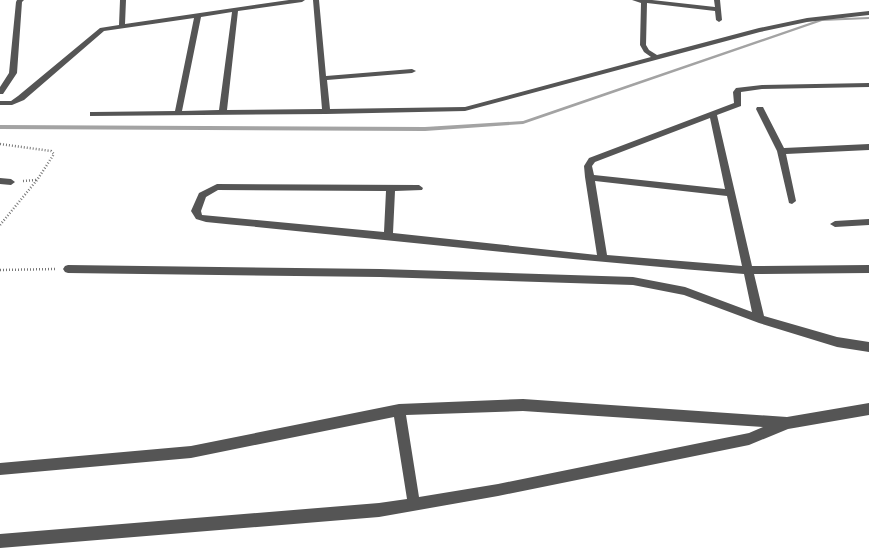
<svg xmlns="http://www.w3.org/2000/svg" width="869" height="558" font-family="'Space Grotesk',sans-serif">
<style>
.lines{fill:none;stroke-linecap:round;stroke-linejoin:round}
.stream{fill:#a3a3a3;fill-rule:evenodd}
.path{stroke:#777;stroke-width:2.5;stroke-dasharray:1 2;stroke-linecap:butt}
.minor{fill:#555;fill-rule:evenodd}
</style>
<rect width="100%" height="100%" fill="#fff"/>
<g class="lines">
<path class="stream" d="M869,17V19L822,21L523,124L425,131L0,129V125L425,127L523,121L821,19Z"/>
<path class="path" d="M0,144L51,151L54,154L37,180L0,225
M23,181L36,180
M0,270L55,269"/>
<path class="minor" d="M17,0H24L22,2L17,73L3,94H0V87L9,73L16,2Z
M120,0H126L125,24L289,0H305L302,2L238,11L227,110L322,109L313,0H319L326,76L412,69L416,71L412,73L327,80L330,109L465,107L651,57L644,52L640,45L641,3L632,0H652L715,7L714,0H720L722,20L719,22L716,20L715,11L647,3L646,45L649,50L657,55L759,28L807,18L869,11V15L807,22L760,32L465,111L326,114L90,116V112H93L175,111L194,18L104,31L24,100L12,105H0V101H11L18,96L100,28L119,25ZM232,12L219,110L182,111L201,17Z
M869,83V87L762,89L741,92V106L717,115L752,266L869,265V273L754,274L764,316L837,337L869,342V352L837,347L759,323L684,295L633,285L380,277L68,273L65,272L63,269L65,266L68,265L380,269L633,277L685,287L752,312L744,274C564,260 385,239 206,222L196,219L191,211L199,193L217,184L419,185L423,188L422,190L395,191L393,233L597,255L585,177L584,166L589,158L734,103L733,92L736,88L762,85ZM710,118L725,189L594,175L592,166L595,162ZM595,181L727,196L742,266L607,255ZM218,190L386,191L384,232L202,215L201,211L206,197Z
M757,107H763L764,109L784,148L869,144V150L786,154L796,201L792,204L789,203L777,151L756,109Z
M0,178L11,179L15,182L11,185L0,184Z
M869,219V225L835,227L830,224L835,221Z
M523,399L787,417L869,403V415L788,429L749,445L498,496L379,517L0,548V534L379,503L407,499L394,417L191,458L0,475V463L191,446L399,404ZM523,411L763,427L749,433L498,484L419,497L406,415Z"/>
</g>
</svg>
